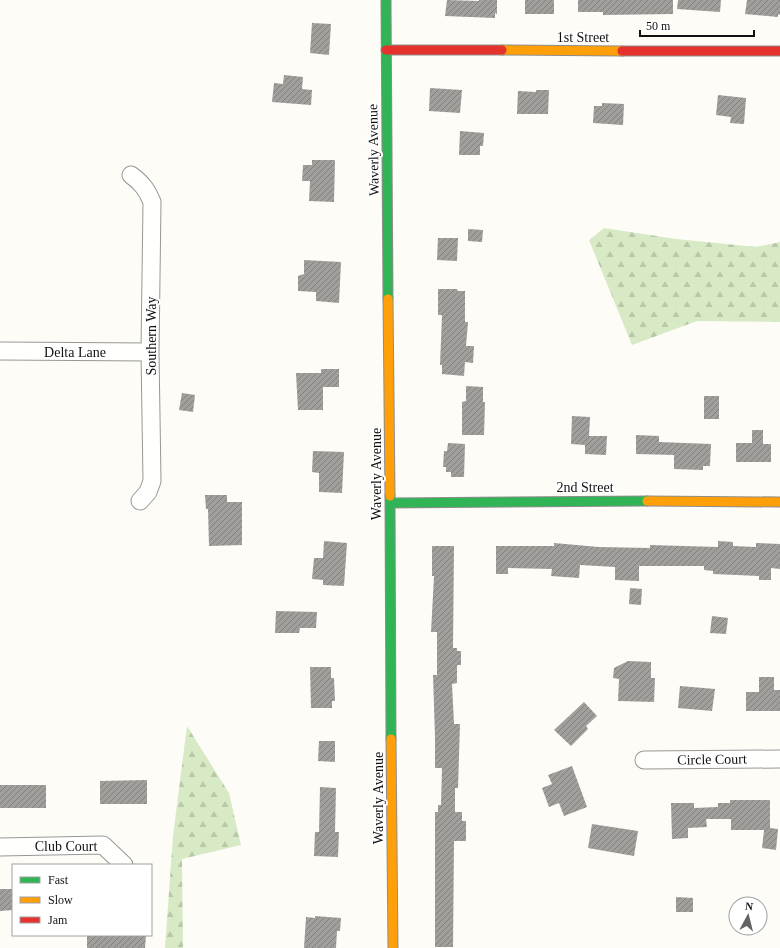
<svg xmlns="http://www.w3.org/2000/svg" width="780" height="948" font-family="Georgia,serif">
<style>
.forest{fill:url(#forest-firs)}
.building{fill:url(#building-hatch)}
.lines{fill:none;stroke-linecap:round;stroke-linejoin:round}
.street-casing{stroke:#979795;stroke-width:19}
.fast-casing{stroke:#8e8d8b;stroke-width:11}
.slow-casing{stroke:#8e8d8b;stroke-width:11}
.jam-casing{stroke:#8e8d8b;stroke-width:11}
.street{stroke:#fffffe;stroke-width:17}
.fast{stroke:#30b455;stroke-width:9}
.slow{stroke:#ff9f0a;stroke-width:9}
.jam{stroke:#e5322d;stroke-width:9}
.labels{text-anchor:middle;stroke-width:4;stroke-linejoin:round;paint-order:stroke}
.street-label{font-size:14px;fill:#111;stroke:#fff}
</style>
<defs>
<pattern id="forest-firs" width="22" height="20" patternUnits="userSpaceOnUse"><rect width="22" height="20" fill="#d8eac5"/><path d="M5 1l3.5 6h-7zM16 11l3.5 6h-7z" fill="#b8c8a8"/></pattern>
<pattern id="building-hatch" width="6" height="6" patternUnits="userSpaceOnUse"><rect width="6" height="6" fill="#a19f9c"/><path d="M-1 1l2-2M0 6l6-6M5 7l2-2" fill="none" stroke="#82807e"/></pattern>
</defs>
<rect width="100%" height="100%" fill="#fdfcf7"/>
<path class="forest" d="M604,228L676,239L756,247L780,242V322L697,321L632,345L589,240Z
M187,726L229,793L241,845L182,859L183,948H165L173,836Z"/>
<path class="building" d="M447,0L479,1V0H497V14L495,13V18L445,16Z
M525,0H554V14H525Z
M578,0H673V14L603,15V12H578Z
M678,0H721L720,12L677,9Z
M747,0H780V15L778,14V17L745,14Z
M312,23L331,24L329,55L310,53Z
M284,75L303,77L302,89L312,90L311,105L272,102L274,83L283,84Z
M430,88L462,90L460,113L429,111Z
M536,90H549L548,114H517L518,91L536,92Z
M718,95L746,98L744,124L730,123L731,117L716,115Z
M602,103L624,104L623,125L593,123L594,106H602Z
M460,131L484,133L483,146H480V155H459Z
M312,160H335L334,202L309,201L310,181H302L303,165H312Z
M468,229L483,230L482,242L468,241Z
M438,238H458L457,261L437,260Z
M304,260L341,262L339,303L316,301V292L298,291V276L304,274Z
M438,289H457L458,291H465V322H468L466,346H474L473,363L465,362L464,376L442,374V365H440L442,315H438Z
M321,369H339V387H323V410H298L296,373H321Z
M466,386L483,387V402H485L484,435H462V402L466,401Z
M182,393L195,395L193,412L179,410Z
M704,396H719V419H704Z
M572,416L590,417L589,436H607L606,455L585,454V445L571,444Z
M752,430H763V444H771V462H736V443H752Z
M636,435L659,436V442L711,444L710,466H703V470L674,469V455L636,454Z
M448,443L465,444L464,477H451V472H446V467H443L444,451H447Z
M313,451L344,452L342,493L319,492V473L312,472Z
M205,495H227V502H242V545L209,546L208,509H206Z
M324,541L347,543L344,586L323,585V580L312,579L314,558H323Z
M718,541L733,542V546L756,547V543L780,544V569L771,568V580H759V576L713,574V571L704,570V566H639V581L615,580V567L580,565L579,578L551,576L552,569L508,568V574H496V546H554V543L599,547L650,548V545L718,547Z
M432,546H454L453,648H457V651H461V665H457V683L452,684L454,724H460L458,788H455V812H462V821H466V841H454L453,947H435V812H438V805H441L442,768H435V737L433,675H437V632H431L434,576H432Z
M630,588L642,589L641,605L629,604Z
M276,611L317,612L316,628H300L299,633H275Z
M712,616L728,618L726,634L710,633Z
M628,661L651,662V678H655L654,702L618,701L619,679L613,678L614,668Z
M310,667H331V678H334L335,701H332V708H311Z
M759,677H774V690H780V711H746V692H759Z
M680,686L715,689L712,711L678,708Z
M584,702L597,716L586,726L588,729L571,746L554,730Z
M319,741H335V762L318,761Z
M572,766L587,807L564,816L559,803L549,807L542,788L552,784L548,775Z
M147,780V804H100V781Z
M0,785H46V808H0Z
M320,787L336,788L335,832H339L338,857L314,856L315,832H319Z
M730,800H770V828L778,829L776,850L762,848L764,830H731V819H706L707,827L688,828V838L672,839L671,803H694V808L718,807V803H730Z
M592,824L638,831L634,856L588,848Z
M0,889H13V910L0,911Z
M676,897L693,898V912H676Z
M315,916L341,918L340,931H337L336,948H304L306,917L315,918Z
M87,935H146L145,948H87Z"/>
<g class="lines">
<defs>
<path id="street" d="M131,175C142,183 147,190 152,202L150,352L152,481L148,492L140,501
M0,351L150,352
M644,760L780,759
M0,847L103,845L124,865"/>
<path id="fast" d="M386,0L388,299
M390,496L391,739
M390,503L647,501"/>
<path id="slow" d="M502,50L622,51
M388,299L390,496
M647,501L780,502
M391,739L393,948"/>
<path id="jam" d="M386,50H502
M622,51H780"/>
</defs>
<use href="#street" class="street-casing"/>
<use href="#fast" class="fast-casing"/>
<use href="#slow" class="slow-casing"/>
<use href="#jam" class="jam-casing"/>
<use href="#street" class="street"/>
<use href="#fast" class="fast"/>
<use href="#slow" class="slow"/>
<use href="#jam" class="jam"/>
</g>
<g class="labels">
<g class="street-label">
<text x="583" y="42">1st Street</text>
<text transform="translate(373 150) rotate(-91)" y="5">Waverly Avenue</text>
<text transform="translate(151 336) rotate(-90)" y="5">Southern Way</text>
<text x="75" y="357">Delta Lane</text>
<text transform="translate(376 474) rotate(-90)" y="5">Waverly Avenue</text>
<text x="585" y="492">2nd Street</text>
<text transform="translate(712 759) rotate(-1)" y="5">Circle Court</text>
<text transform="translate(378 798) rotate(-90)" y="5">Waverly Avenue</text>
<text x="66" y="851">Club Court</text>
</g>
</g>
<rect x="12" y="864" width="140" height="72" fill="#ffffff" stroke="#a0a0a0"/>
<rect x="20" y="877" width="20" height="6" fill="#30b455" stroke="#a0a0a0"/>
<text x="48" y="884" font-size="12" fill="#111111">Fast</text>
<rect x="20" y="897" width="20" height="6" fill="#ff9f0a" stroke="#a0a0a0"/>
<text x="48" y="904" font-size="12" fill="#111111">Slow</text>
<rect x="20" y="917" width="20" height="6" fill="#e5322d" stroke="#a0a0a0"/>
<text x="48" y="924" font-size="12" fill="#111111">Jam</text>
<g transform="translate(748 916) rotate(7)"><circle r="19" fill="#ffffff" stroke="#a0a0a0"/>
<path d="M0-3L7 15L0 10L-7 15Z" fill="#646362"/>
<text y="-6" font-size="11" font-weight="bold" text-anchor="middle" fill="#111111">N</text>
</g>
<path d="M640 30v6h114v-6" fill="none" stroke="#111111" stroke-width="2"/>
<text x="646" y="30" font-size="12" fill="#111111" stroke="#ffffff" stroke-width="3" paint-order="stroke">50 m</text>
</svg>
